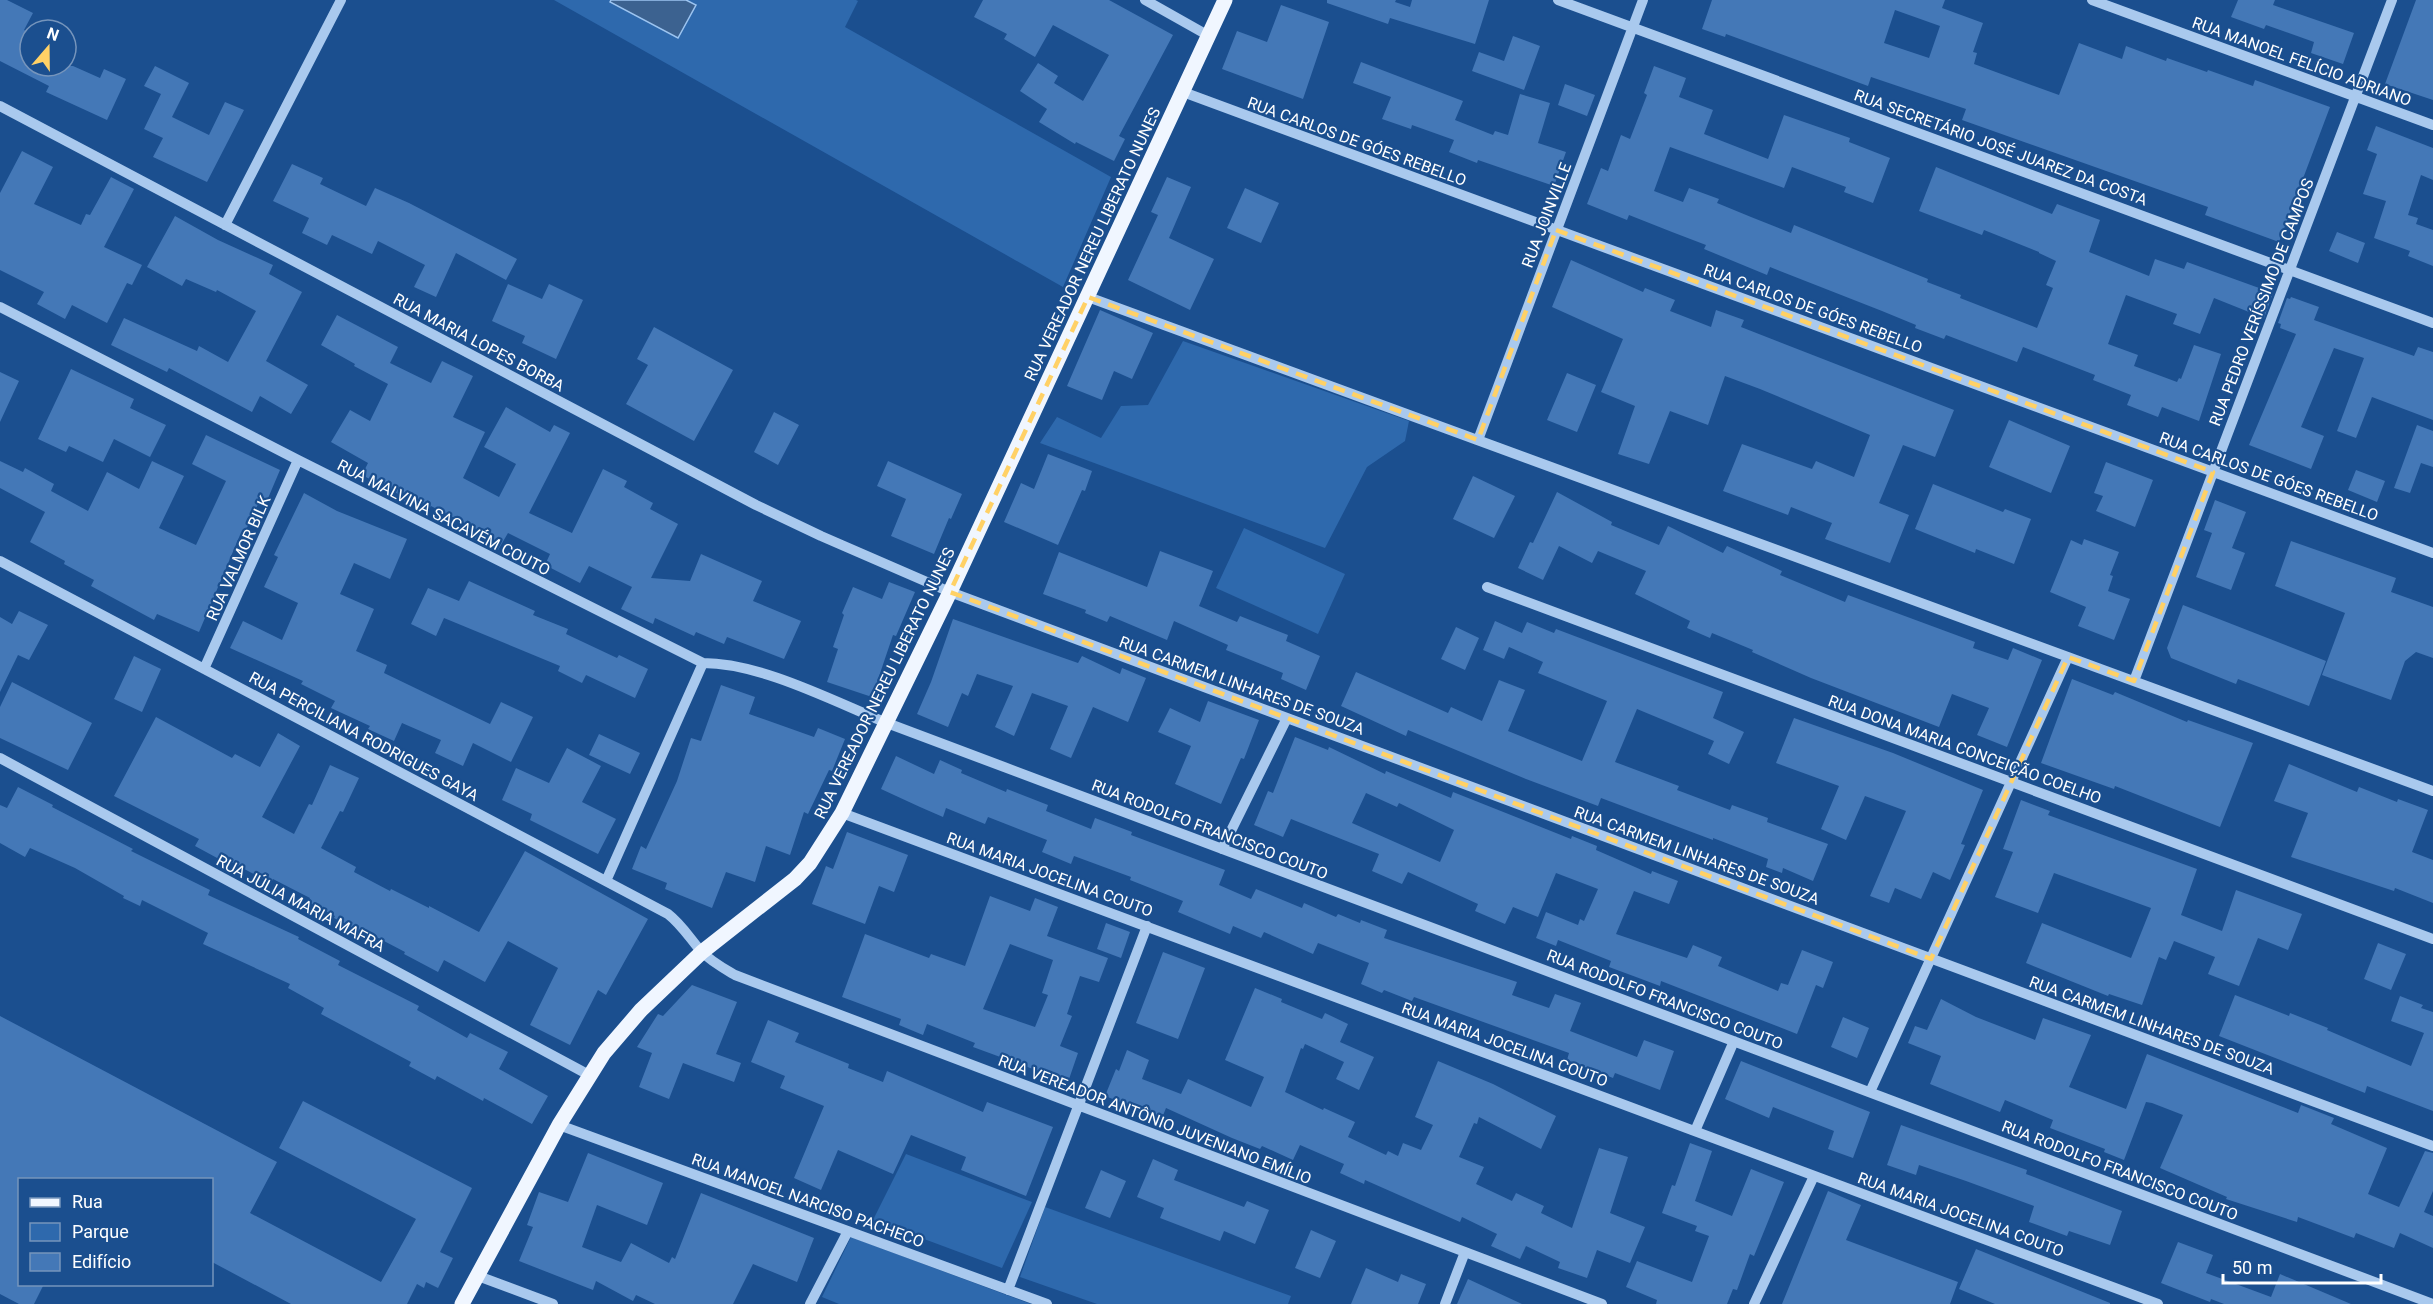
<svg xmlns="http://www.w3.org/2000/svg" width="2433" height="1304" font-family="Roboto,sans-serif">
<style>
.green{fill:#2e69ad}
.water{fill:#3c6290;stroke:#9cc4f0;stroke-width:1.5}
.building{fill:#4478b7;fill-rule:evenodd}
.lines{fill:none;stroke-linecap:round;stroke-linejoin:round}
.minor{stroke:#a9c9ee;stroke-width:10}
.major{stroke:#f0f6ff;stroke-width:15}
.marked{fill:none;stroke:#ffd166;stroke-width:4.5;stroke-dasharray:12 8;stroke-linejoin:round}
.labels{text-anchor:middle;stroke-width:4.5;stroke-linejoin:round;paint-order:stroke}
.street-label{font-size:16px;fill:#fff;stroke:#1b4f8f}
</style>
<rect width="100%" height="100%" fill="#1b4f8f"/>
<path class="green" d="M554,0H856L858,1L845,27L1111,177L1063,287Z
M1183,341L1409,421L1405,441L1367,467L1325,548L1040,443L1057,417L1101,438L1121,406L1148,405Z
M1244,528L1345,574L1318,634L1216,588Z
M906,1154L1032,1202L1002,1268L873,1220Z
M1045,1207L1291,1296L1288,1304H1097L1020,1277Z
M851,1237L1031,1304H839L822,1297Z"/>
<path class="water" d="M611,0H686L696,5L678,38L610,2Z"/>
<path class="building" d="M0,0H7L33,13L24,30L30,33V66H73L100,78L104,69L126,79L107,120L46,92L49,86L0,61Z
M983,0H1109L1173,35L1119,136L1125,139L1114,161L1076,142L1075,144L1039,122L1047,109L1020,91L1038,63L1058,76L1054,83L1083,101L1109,55L1053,25L1035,57L1004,39L1007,34L974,17Z
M1327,0H1396L1395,2L1410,7L1412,0H1489L1475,44L1390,18L1388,24L1327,3Z
M1712,0H1945L1942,8L1983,23L1973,52L1977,53L1974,64L2059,95L2079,43L2122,59L2126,46L2166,61L2167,58L2207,72L2208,70L2253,86L2255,80L2330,107L2279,242L2205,215L2208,207L1962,120L1966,109L1871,77L1868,86L1726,34L1725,37L1702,29ZM1895,10L1940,26L1929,58L1884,43Z
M2238,0H2275L2273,5L2354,33L2343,64L2311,53L2314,42L2266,25L2264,29L2231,17Z
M2416,0H2433V100L2385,84Z
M1281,5L1329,22L1303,99L1222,69L1237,31L1267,42Z
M1513,36L1540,46L1524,90L1472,71L1479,52L1504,61Z
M1361,62L1463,101L1455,120L1493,135L1495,131L1508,135L1520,94L1550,103L1538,143L1566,152L1554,186L1478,160L1477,163L1449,152L1454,140L1412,125L1411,129L1382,119L1391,97L1353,83Z
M155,66L189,83L172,117L209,135L225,102L244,110L207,182L153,157L163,138L144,129L161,94L144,86Z
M1654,66L1686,78L1679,97L1713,110L1704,134L1768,159L1784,115L1850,138L1849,142L1890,158L1873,203L1844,192L1846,187L1792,167L1784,188L1670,147L1654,191L1683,202L1689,188L1719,199L1717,203L1751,217L1791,233L1794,225L1928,279L1927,282L1961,295L1960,298L2037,328L2053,288L2046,285L2056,261L2039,253V252L1984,230L1982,235L1919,211L1936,167L2052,214L2057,204L2100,220L2089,252L2149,276L2155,259L2184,269L2187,262L2273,293L2264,318L2214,298L2200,334L2173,324L2177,314L2126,295L2108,344L2138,355L2134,366L2177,382L2179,378L2181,379L2194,345L2221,354L2199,421L2162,407L2158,417L2127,405L2131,395L2093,380L2095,375L2023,347L2017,362L1946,335L1944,339L1915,328L1916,325L1882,311L1770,267L1767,275L1704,249L1706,245L1672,232L1629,215L1627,220L1587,204L1601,168L1608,171L1621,135L1630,139L1647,95L1644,93Z
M1565,84L1595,95L1587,116L1558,105Z
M2376,126L2433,148V180L2421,175L2408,215L2418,218L2416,224L2433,230V266L2408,256L2410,251L2374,238L2386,201L2363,194L2377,154L2367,150Z
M22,151L53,167L34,204L81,225L86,214L90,215L111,177L134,189L104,247L142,265L132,285L127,283L107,323L72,305L65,319L37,304L44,292L0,270V193Z
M292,164L323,178L320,184L366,206L375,188L409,203L517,259L506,280L456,253L436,297L414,287L425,265L378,241L372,254L332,235L327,245L302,233L309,218L273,201Z
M1167,177L1191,187L1169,238L1214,259L1190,310L1128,280L1158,215L1151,212Z
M1245,188L1279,203L1261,243L1227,228Z
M175,216L218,240L273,265L269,274L302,292L266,361L308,385L291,414L260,396L252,412L169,368L167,372L111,345L124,318L197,351L199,346L228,362L256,311L217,290L216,292L186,279L182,286L147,267Z
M2337,232L2365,243L2358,263L2329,251Z
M1571,260L1643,292L1645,288L1675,300L1670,311L1711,327L1716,310L1744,320L1741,327L1954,410L1935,457L1903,445L1879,503L1909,515L1890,563L1825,539L1832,523L1791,507L1788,515L1723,491L1742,444L1812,469L1816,461L1854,477L1870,435L1760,389L1725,376L1708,425L1670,411L1649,464L1618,454L1635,406L1601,392L1623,339L1552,307Z
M508,284L542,299L549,284L583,300L556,359L522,343L525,336L492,321Z
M2291,297L2319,307L2314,320L2414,356L2418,347L2433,352V420L2372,397L2356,438L2337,431L2364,358L2334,348L2301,427L2324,436L2311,469L2249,445L2296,334L2280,328L2281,324L2278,323L2287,298L2290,299Z
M1100,310L1153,333L1132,379L1114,371L1102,400L1067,386Z
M337,315L398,347L390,363L431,383L442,361L473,376L453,417L485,432L463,478L499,497L516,464L484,447L506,407L550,432L554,425L570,433L529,513L572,533L603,469L627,481L624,487L653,503L650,509L678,524L651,578L690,581L701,554L762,581L753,601L801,621L784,659L727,637L724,644L696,632L694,636L655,618L653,624L621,609L632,587L589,566L580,583L545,565L550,554L508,533L498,550L474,538L478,530L431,506L428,511H421L398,498L400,495L362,475L368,463L331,442L350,410L370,421L388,384L354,366L355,364L321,345Z
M654,327L733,370L694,441L626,404L648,365L637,359Z
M71,369L134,399L130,408L166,425L150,457L114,439L103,462L69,446L66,452L38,439Z
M0,372L19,381L0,422Z
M1567,373L1596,385L1577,432L1547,420Z
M774,412L799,425L778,465L754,452Z
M2009,420L2070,446L2051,493L1989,467Z
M2417,425L2433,431V467L2421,463L2410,493L2394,488Z
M206,435L280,470L266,503L260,500L243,536L240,535L199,632L157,614L154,620L91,586L94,580L64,564L65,561L30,542L45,512L0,488V461L23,472L25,468L54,484L51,491L88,511L107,472L139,489L152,461L184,476L159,528L196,545L226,481L192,464Z
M1048,454L1092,471L1085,491L1082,490L1058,545L1004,522L1021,483L1034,489Z
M888,461L962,494L951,519L949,518L934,554L891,536L906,499L877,486Z
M2106,462L2153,480L2135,527L2096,511L2103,496L2094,493Z
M2356,470L2385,481L2377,502L2348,490Z
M1473,476L1515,496L1494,538L1453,519Z
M1933,484L2003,512L2005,509L2031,519L2014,564L1976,549L1975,553L1915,529Z
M1557,492L1612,522L1611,525L1659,545L1668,526L1723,553L1727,546L1782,571L1780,575L1845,602L1848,595L1975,642L1973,648L2008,660L2013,648L2042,660L2007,747L1977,735L1989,708L1952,694L1939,727L1811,678L1752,652L1753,650L1712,633L1710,638L1687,628L1690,621L1635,594L1646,571L1598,551L1592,563L1559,546L1543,580L1518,568L1530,542L1533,543Z
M304,493L337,511L407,539L390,579L354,563L340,594L374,609L356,651L387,665L384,673L490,724L501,702L533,717L511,762L473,743L463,766L435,753L441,740L402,723L394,741L368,729L370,726L331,708L335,701L301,684L303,681L230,648L243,621L282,640L298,603L264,587L278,557L274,555Z
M2215,500L2246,512L2232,548L2245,553L2231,590L2196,577L2212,533L2204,530Z
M2084,539L2119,552L2110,575L2113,576L2108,591L2130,599L2114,640L2078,626L2086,607L2050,592L2071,540L2082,545Z
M2291,541L2396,578L2391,592L2433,607V658L2416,652L2405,661L2391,700L2322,675L2345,613L2275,586Z
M1160,551L1213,571L1199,606L1237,622L1240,616L1288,635L1286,641L1320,656L1306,690L1281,679L1283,673L1226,650L1228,645L1174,621L1167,640L1110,616L1107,622L1085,613L1086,610L1043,594L1059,552L1147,587Z
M469,581L535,611L533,615L568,629L566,634L617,658L619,655L648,669L635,698L586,675L582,683L558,671L560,666L444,618L436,636L411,624L428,588L459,601Z
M889,582L915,592L896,636L893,635L872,697L827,682L838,649L833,647L844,615L842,613L853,587L882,599Z
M2183,605L2326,661L2309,706L2238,679L2236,684L2171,658L2167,648Z
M19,611L48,625L29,660L18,655L0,692V617L12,624Z
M953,619L1078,663L1082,656L1120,674L1122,668L1146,678L1128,722L1093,707L1071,758L1050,749L1068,706L1032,693L1014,736L995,727L1013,686L977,674L968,696L962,693L948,727L917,714L931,682Z
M1495,621L1522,633L1527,622L1554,633L1556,629L1723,692L1713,718L1744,732L1729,764L1708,754L1714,741L1637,709L1615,762L1679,786L1677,790L1730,810L1732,805L1768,818L1767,822L1828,844L1813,881L1783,868L1782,873L1766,867L1768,859L1713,838V840L1601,798L1598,806L1526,779L1408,730L1406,736L1341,706L1356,672L1448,713L1451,707L1482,721L1499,680L1525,690L1508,731L1582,761L1607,701L1538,673L1543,662L1509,647L1504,659L1483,650Z
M1456,627L1479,638L1465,670L1441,659Z
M134,656L161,669L142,712L114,699Z
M2072,679L2113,695L2115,692L2187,722L2188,720L2253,743L2220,827L2115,786L2114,789L2041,763Z
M12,682L92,723L68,770L0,738V707Z
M721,685L755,697L749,714L814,737L818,728L845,739L832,771L829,770L808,814L804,812L790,855L766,846L755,882L726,872L712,908L665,889L667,883L632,869L641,846L646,849L677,781L691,738L701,741Z
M1208,701L1259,720L1244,759L1241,758L1221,804L1175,784L1191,746L1158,732L1170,708L1200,722Z
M156,717L232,758L235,754L260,767L278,733L300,746L262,817L294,834L309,804L312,805L330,765L359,778L343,812L340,811L321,848L356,867L354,872L390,891L391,889L429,908V906L479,932L525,851L648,919L606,995L598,990L570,1045L530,1025L558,968L508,941L485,982L444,960L438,972L404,954L405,952L361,929L359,931L334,918L335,916L308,902L310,898L273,879L271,883L231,862L230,865L195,846L199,839L114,796Z
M1794,718L1893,753L1983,790L1961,844L1965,845L1950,880L1933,872L1921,899L1895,888L1889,903L1870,896L1906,811L1865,796L1846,840L1821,829L1839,786L1776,763Z
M599,734L640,753L630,774L589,755Z
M1295,737L1328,750L1329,747L1385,774L1386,771L1451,798L1453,792L1571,839L1572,836L1597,846L1596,850L1651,874L1652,871L1678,881L1669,904L1634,891L1616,934L1687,958L1693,945L1722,957L1718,966L1778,991L1781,983L1788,985L1802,950L1833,962L1823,988L1816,985L1797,1034L1661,981L1660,986L1636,977L1609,967L1611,961L1558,940L1556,946L1536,938L1546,912L1578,925L1580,919L1584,921L1598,889L1556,873L1538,917L1513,907L1505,924L1475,911L1478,904L1408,872L1402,884L1372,871L1379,854L1291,819L1283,837L1254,825L1268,791L1273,793ZM1366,793L1397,807L1399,803L1454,830L1440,862L1352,823Z
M567,748L601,766L582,802L616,819L598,854L530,820L532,814L502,800L516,768L549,783Z
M896,756L934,774L940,760L962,770L961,773L1006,792L1007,789L1048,805L1046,811L1091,829L1095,818L1132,832L1131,835L1225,870L1219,885L1251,899L1256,889L1302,908L1304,903L1336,917L1338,914L1360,923L1361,920L1387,930L1384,938L1517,982L1512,995L1549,1008L1555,994L1581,1003L1570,1031L1637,1057L1644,1040L1674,1051L1660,1090L1615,1073L1613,1078L1567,1060L1569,1053L1500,1028L1414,997L1412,1001L1384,990L1382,993L1361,984L1369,963L1318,943L1313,954L1264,932L1261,938L1233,926L1230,934L1178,912L1183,901L1130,880L1131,877L1074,856L1071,864L1042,852L1047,840L988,817L985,824L946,808L943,817L920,807L881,789Z
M2289,764L2357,792L2359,787L2397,802L2398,799L2428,810L2412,852L2433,860V903L2395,888L2394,891L2291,857L2308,813L2274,801Z
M18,787L53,805L52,807L133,849L131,851L210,890L208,895L299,937L298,939L340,961L338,965L419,1006L417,1010L467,1038L470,1033L508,1052L499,1069L548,1096L532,1124L484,1098L483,1101L437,1076L435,1080L409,1066L411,1062L321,1014L324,1008L288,988L290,984L203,944L208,933L142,900L140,906L123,898L124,896L75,868L30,848L25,857L0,843V805L7,808Z
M2021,800L2050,811L2048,815L2197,869L2181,915L2222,931L2236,890L2302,914L2288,950L2258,938L2239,986L2208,974L2215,957L2174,941L2166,960L2159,957L2142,1005L2109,994L2108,996L2026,963L2042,923L2131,958L2151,908L2054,873L2038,913L1995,897L2013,852L2003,849Z
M847,832L908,855L894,892L879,886L865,924L812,904L826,866L833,869Z
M990,896L1030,911L1035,898L1058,907L1047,936L1108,958L1099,982L1080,976L1067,1014L1072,1016L1060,1046L1078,1053L1068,1082L973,1047L975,1043L927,1024L923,1035L899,1025L901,1019L842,997L865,934L929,958L931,954L965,966ZM1010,944L1053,960L1042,993L1048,995L1035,1027L983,1009Z
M1106,923L1130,932L1121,958L1097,949Z
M2378,943L2406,954L2391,990L2364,979Z
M1163,952L1205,968L1178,1039L1136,1023Z
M692,985L737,1002L716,1054L741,1063L734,1082L683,1063L669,1099L639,1087L652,1053L637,1047L658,1014L663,1016Z
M1255,988L1282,999L1281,1002L1322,1019L1325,1013L1348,1024L1340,1042L1374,1057L1359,1090L1336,1079L1344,1062L1305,1044L1303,1049L1301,1048L1285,1092L1323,1110L1324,1108L1355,1122L1348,1137L1386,1155L1388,1151L1398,1156L1403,1143L1421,1150L1433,1125L1415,1117L1438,1061L1493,1084L1556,1116L1541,1149L1479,1117L1477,1124L1474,1123L1459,1157L1484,1167L1476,1184L1512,1201L1516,1193L1544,1206L1541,1213L1572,1228L1599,1148L1628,1157L1610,1213L1645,1227L1630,1263L1597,1250L1587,1278L1558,1268L1560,1262L1526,1246L1520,1259L1491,1246L1497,1234L1462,1217L1460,1222L1365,1180L1364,1184L1340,1173L1344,1164L1300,1145L1293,1160L1262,1146L1260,1149L1232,1138L1166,1108L1162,1118L1105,1096L1116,1069L1119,1071L1127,1050L1149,1060L1142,1079L1181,1094L1188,1079L1251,1107L1264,1077L1225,1060Z
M2235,995L2289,1016L2290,1013L2328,1028L2327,1030L2411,1066L2424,1033L2391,1021L2400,996L2423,1005L2421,1008L2433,1012V1111L2367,1086L2365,1093L2219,1036Z
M1941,999L1976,1017L2035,1040L2043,1018L2091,1035L2069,1087L2126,1109L2147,1054L2298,1113L2301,1105L2334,1118L2331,1124L2387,1148L2368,1194L2399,1207L2425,1151L2433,1153V1191L2424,1212L2433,1216V1248L2400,1233L2394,1248L2356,1233L2354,1238L2298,1217L2297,1222L2226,1199L2227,1197L2160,1168L2183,1115L2152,1103L2146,1102L2124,1160L2104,1152L2105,1149L2050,1128L2053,1120L2005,1100L2000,1112L1930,1084L1941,1056L1908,1043L1915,1026L1927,1030Z
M0,1016L277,1162L250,1213L381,1282L416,1219L279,1148L303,1101L472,1188L440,1252L453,1258L438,1288L426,1282L424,1288L417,1284L407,1304H291L212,1262V1179H20V1284H44L34,1304H19L0,1294Z
M1843,1017L1869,1028L1857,1058L1831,1047Z
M768,1020L799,1033L795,1042L849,1064L848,1068L883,1082L887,1071L983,1112L987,1102L1053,1127L1026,1196L961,1170L966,1157L911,1135L893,1174L838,1150L821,1190L794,1178L824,1106L780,1088L785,1076L751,1062Z
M1741,1061L1870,1112L1853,1158L1828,1149L1834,1131L1773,1107L1769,1118L1725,1099Z
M1901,1125L2027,1170L2026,1174L2122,1211L2110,1245L2069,1231L2067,1236L2029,1222L2034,1206L1966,1181L1919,1165L1916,1175L1887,1165Z
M1690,1143L1712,1151L1695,1201L1732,1216L1751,1169L1784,1182L1754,1256L1750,1254L1737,1290L1733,1289L1727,1304H1656L1657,1300L1626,1287L1637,1261L1692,1282L1709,1236L1695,1231L1697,1226L1662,1213L1672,1185L1675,1186Z
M588,1153L663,1183L647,1225L597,1205L582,1247L621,1262L631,1243L669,1263L672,1257L675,1259L701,1193L814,1238L797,1282L753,1264L733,1304H655L636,1295L633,1301L596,1281L593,1290L519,1261L533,1227L527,1225L539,1192L568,1202Z
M1153,1159L1178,1170L1174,1180L1244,1207L1247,1201L1269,1210L1255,1244L1224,1231L1220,1241L1160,1218L1164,1208L1137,1197Z
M1101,1170L1126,1181L1110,1218L1085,1208Z
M1828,1191L1861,1205L1846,1240L1958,1282L1950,1304H1782Z
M1311,1230L1336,1241L1320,1278L1295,1268Z
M2178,1242L2213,1255L2206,1273L2271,1297L2280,1274L2351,1304H2224L2211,1299L2210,1302L2161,1283Z
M1976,1249L2110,1303V1304H1995L1959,1289Z
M1366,1268L1398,1282L1401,1274L1426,1284L1418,1304H1351Z
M1468,1279L1522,1304H1457Z"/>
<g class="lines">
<path class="minor" d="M1145,0L1209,36
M1558,0L2433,323
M2092,0L2433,125
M1183,92L2433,553
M0,106L756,505L821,536L950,592L2433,1146
M225,225L341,0
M1088,297L2433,791
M0,307L298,460L703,663C761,663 833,701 887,723L2433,1304
M1478,440L1643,0
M0,561L668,914C681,924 689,937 700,950C710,961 723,968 735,975L1602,1304
M1487,587L2433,939
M204,669L298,460
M2134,681L2392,0
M0,758L589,1075
M842,813L2158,1304
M1222,849L1287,718
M606,881L703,663
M1870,1092L2068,657
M559,1125L1047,1304
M1695,1131L1734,1041
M478,1276L553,1304
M1008,1290L1147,926
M810,1304L848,1231
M1445,1304L1465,1252
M1754,1304L1814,1176"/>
<path class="major" d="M462,1304L559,1125L604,1053L641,1010L702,952L795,879L810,863L842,813L950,592L1225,0"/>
</g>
<path class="marked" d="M1556,230L2213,472L2134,681L2068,657L1931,959L950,592L1088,297L1478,440Z"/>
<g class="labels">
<g class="street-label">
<text transform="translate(2302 61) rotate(20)" y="6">RUA MANOEL FELÍCIO ADRIANO</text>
<text transform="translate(1357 141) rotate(20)" y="6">RUA CARLOS DE GÓES REBELLO</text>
<text transform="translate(2001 147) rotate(20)" y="6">RUA SECRETÁRIO JOSÉ JUAREZ DA COSTA</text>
<text transform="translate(1546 215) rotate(-69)" y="6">RUA JOINVILLE</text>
<text transform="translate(1092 244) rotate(-65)" y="6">RUA VEREADOR NEREU LIBERATO NUNES</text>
<text transform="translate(2261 302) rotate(-69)" y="6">RUA PEDRO VERÍSSIMO DE CAMPOS</text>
<text transform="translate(1813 308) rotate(20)" y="6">RUA CARLOS DE GÓES REBELLO</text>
<text transform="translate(479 342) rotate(28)" y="6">RUA MARIA LOPES BORBA</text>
<text transform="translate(2269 476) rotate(20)" y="6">RUA CARLOS DE GÓES REBELLO</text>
<text transform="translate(444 517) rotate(27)" y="6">RUA MALVINA SACAVÉM COUTO</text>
<text transform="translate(238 558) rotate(-66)" y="6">RUA VALMOR BILK</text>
<text transform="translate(884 683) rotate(-64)" y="6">RUA VEREADOR NEREU LIBERATO NUNES</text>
<text transform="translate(1242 685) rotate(20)" y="6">RUA CARMEM LINHARES DE SOUZA</text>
<text transform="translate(364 736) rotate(28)" y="6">RUA PERCILIANA RODRIGUES GAYA</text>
<text transform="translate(1965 749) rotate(20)" y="6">RUA DONA MARIA CONCEIÇÃO COELHO</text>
<text transform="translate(1210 829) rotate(21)" y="6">RUA RODOLFO FRANCISCO COUTO</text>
<text transform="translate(1697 855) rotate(20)" y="6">RUA CARMEM LINHARES DE SOUZA</text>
<text transform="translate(1050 874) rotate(20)" y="6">RUA MARIA JOCELINA COUTO</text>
<text transform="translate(301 903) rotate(28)" y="6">RUA JÚLIA MARIA MAFRA</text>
<text transform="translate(1665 999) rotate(21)" y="6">RUA RODOLFO FRANCISCO COUTO</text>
<text transform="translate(2152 1025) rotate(20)" y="6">RUA CARMEM LINHARES DE SOUZA</text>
<text transform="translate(1505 1044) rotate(20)" y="6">RUA MARIA JOCELINA COUTO</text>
<text transform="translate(1155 1119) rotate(21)" y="6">RUA VEREADOR ANTÔNIO JUVENIANO EMÍLIO</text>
<text transform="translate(2120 1170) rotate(21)" y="6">RUA RODOLFO FRANCISCO COUTO</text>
<text transform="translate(808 1200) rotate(20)" y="6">RUA MANOEL NARCISO PACHECO</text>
<text transform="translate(1961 1214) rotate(20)" y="6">RUA MARIA JOCELINA COUTO</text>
</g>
</g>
<rect x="18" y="1178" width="195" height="108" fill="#1b4f8f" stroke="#7695bc" stroke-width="1.5"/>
<rect x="30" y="1198" width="30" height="9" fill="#f0f6ff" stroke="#7695bc" stroke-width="1.5"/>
<text x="72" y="1208" font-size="18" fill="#ffffff">Rua</text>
<rect x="30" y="1223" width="30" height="18" fill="#2e69ad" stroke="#7695bc" stroke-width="1.5"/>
<text x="72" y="1238" font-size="18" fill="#ffffff">Parque</text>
<rect x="30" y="1253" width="30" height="18" fill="#4478b7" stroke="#7695bc" stroke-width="1.5"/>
<text x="72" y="1268" font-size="18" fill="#ffffff">Edifício</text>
<g transform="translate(48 48) rotate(20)"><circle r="28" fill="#1b4f8f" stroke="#7695bc" stroke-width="1.5"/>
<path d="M0-4.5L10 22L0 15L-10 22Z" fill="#ffd166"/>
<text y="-9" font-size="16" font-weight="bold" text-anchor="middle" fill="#ffffff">N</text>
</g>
<path d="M2223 1274v9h158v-9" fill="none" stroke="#ffffff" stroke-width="3"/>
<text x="2232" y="1274" font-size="18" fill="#ffffff" stroke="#1b4f8f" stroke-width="4.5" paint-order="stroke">50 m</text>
</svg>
